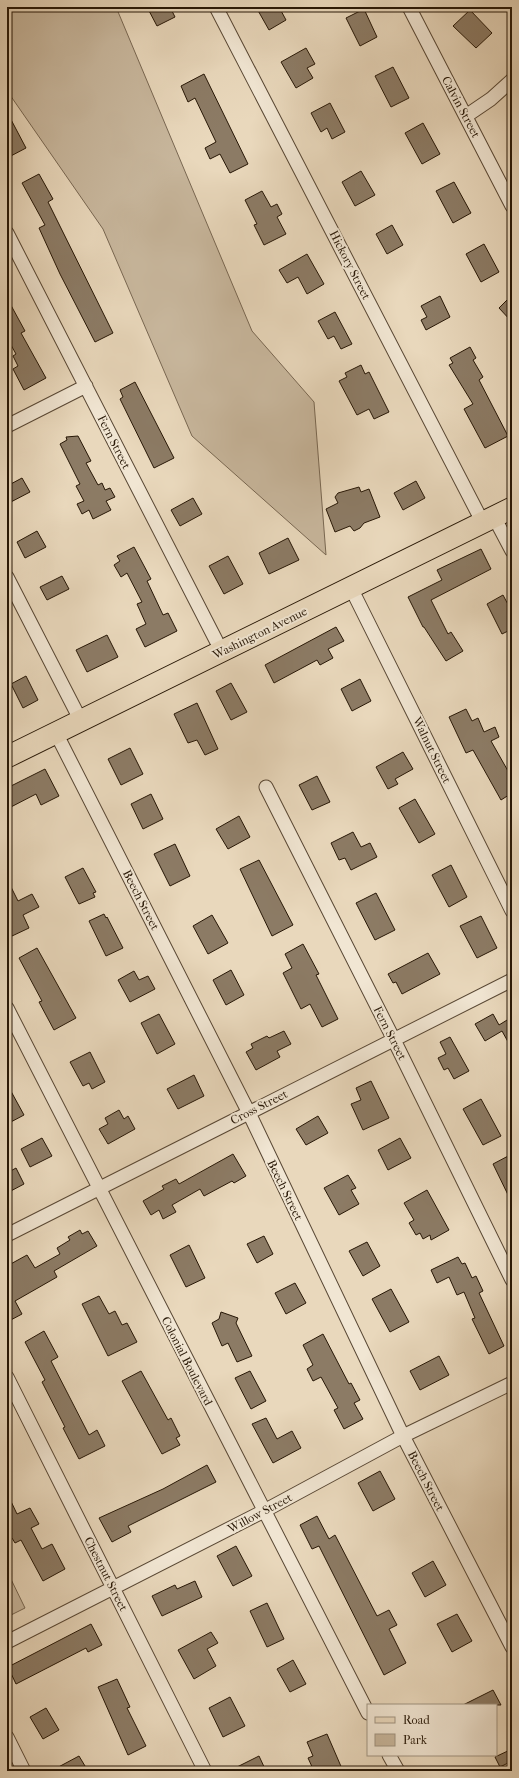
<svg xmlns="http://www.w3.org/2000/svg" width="519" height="1778" font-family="'IM FELL French Canon',serif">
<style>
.green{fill:#c8b79d;stroke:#786752}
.building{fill:#8c7b65;stroke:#271706}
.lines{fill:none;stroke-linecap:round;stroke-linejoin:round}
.street-casing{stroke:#584734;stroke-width:15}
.primary-casing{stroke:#271706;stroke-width:23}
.street{stroke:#f1e6d3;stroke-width:13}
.primary{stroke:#e9d8bc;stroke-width:21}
.labels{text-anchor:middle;stroke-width:4;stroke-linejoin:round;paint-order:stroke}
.street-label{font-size:12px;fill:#271706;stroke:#f1e6d3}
</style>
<rect width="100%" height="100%" fill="#e9d8bc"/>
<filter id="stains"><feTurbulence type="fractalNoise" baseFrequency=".005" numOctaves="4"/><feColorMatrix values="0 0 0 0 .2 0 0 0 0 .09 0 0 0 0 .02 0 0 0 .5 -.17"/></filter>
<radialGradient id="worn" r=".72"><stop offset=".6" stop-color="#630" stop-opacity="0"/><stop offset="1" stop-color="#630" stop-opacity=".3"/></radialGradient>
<path class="green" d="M7,7H116L252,331L314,402L326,555L192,436L103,229L10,95L7,96Z
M7,1571L25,1608L7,1617Z"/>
<path class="building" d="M147,7H170L175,17L157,26Z
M256,7H279L286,20L269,30Z
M364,9L377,37L360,46L346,18Z
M470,10L492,33L476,48L453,26Z
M306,48L315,64L307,68L313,78L296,88L281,62Z
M393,67L409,98L391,107L375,76Z
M204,74L248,164L230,173L220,154L210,159L205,148L216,142L195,98L188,102L181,86Z
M330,103L345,132L332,139L327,128L321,132L311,113Z
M7,112L26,148L7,158Z
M423,123L440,154L422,164L405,133Z
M361,171L375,195L355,206L342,182Z
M39,174L53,199L48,202L113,333L95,342L60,274L39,228L45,225L22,183Z
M454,182L471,213L453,223L436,191Z
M262,191L271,207L277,204L282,214L277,217L286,234L264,245L254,225L257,224L245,200Z
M392,225L403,245L387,254L376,234Z
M484,244L499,272L481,282L466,254Z
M307,254L324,284L307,294L298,277L287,283L279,270Z
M512,295V322L499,308Z
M440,296L450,317L426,330L421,320L427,317L421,306Z
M7,298L25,331L21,333L46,378L24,390L13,369L18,366L13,356L16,354L7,338Z
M335,312L352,344L341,349L334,336L328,339L318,321Z
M470,347L476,358L473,360L483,377L479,380L508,436L485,448L464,409L473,404L449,365L453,363L450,358Z
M361,365L365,374L369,372L389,412L374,419L369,409L357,415L339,381L347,377L345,373Z
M135,382L174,458L154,468L120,399L123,397L120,390Z
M78,436L91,461L86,463L98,485L102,483L105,490L110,488L115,497L106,501L111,510L93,519L89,510L82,514L77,504L84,501L76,486L80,484L60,444L67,440L66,437Z
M22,478L30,492L7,504V486Z
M416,481L425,498L403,510L394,493Z
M359,487L361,492L369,489L380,517L364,523L360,528L354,531L350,526L335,532L326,509L338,503L335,497L338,493Z
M193,498L202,514L180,526L171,510Z
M37,531L46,547L25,558L17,542Z
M288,538L299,560L269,574L259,553Z
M134,547L151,579L147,581L163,615L168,613L177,631L145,647L136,629L146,624L137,604L142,602L127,573L121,577L114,565L120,561L117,556Z
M481,549L491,569L431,600L448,634L451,632L463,651L446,661L424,627H423L408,597L442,580L437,570Z
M228,556L243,584L224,594L209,566Z
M62,576L69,589L47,600L40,587Z
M503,595L512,612V629L502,634L487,604Z
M336,627L344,641L328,649L333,658L320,665L317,660L274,683L265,665Z
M107,635L118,657L87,672L76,650Z
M26,676L38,700L23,708L11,684Z
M360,679L371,701L352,711L341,689Z
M231,683L247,712L231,720L216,691Z
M197,703L218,749L205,755L197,740L188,743L174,714Z
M466,709L472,721L478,718L484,732L495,727L499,737L491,741L512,778V793L501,800L473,750L466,753L449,717Z
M130,748L143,774L121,785L108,759Z
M403,752L413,769L395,779L398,784L388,789L376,767Z
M45,769L59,796L41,805L36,794L7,809V788Z
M317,776L330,802L312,810L299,785Z
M151,794L163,819L143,829L131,804Z
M415,799L435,834L419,843L399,808Z
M239,816L250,837L228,849L216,829Z
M353,832L361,847L370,843L377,857L351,870L345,858L339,860L331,843Z
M175,844L190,876L170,886L154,854Z
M259,860L293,925L272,936L240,869Z
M451,865L467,897L449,907L432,875Z
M83,868L96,892L93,893L95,897L79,904L65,877Z
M7,879L18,901L32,894L39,907L23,915L29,928L12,936L7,925Z
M376,893L395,930L375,940L356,903Z
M104,914L106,918L107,917L123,948L106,956L89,921Z
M212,915L228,943L208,954L193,926Z
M481,916L497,948L477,958L460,926Z
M303,944L319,974L316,975L338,1019L322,1027L310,1004L301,1009L283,973L292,968L285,954Z
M37,948L76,1018L54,1030L39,1002L42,1001L19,958Z
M428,953L440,974L402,994L396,982L393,983L388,974Z
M231,970L244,995L226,1005L213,980Z
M134,971L139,980L148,976L155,989L130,1002L118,980Z
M159,1014L175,1044L157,1054L141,1023Z
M493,1014L499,1025L512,1017V1049L502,1031L485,1041L475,1024Z
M284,1031L291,1044L277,1051L280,1057L256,1070L246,1052L253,1048L251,1044L267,1036L269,1038Z
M450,1037L469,1071L454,1079L448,1068L444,1070L438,1058L446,1054L440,1042Z
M90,1052L105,1082L92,1089L89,1083L83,1086L70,1062Z
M194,1075L204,1096L178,1109L167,1089Z
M371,1081L389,1118L363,1130L351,1104L361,1100L356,1088Z
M7,1084L24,1115L7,1124Z
M481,1099L501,1136L483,1145L463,1109Z
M119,1110L124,1119L128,1116L135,1129L108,1144L99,1129L108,1124L105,1118Z
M318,1116L328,1133L306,1145L296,1129Z
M42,1138L52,1156L30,1167L21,1149Z
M400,1138L411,1158L388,1170L378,1150Z
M233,1154L246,1176L234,1183L232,1181L204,1196L200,1189L172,1205L176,1212L163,1219L159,1210L151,1215L143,1201L164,1189L162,1186L176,1179L179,1184Z
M512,1154V1203L493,1164Z
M16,1168L24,1184L7,1193V1173Z
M348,1175L356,1188L351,1190L359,1204L339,1215L324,1188Z
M427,1190L449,1230L431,1240L430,1235L423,1239L420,1233L416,1235L409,1223L414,1220L404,1203Z
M80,1230L82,1234L88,1231L97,1246L54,1271L57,1277L15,1301L22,1314L7,1322V1266L27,1255L35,1268L60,1254L57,1248L70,1240L68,1237Z
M264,1236L273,1254L257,1263L247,1244Z
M367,1242L380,1266L363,1276L349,1251Z
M189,1245L205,1278L186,1287L170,1255Z
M458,1257L462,1264L465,1263L472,1278L476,1276L483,1291L479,1293L504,1346L489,1354L472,1319L475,1318L464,1292L457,1295L449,1277L437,1283L431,1270Z
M295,1283L306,1303L286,1314L275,1293Z
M391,1289L409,1322L390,1332L372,1299Z
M99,1296L109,1314L115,1311L122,1325L127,1323L137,1342L108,1356L82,1304Z
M221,1312L238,1318L236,1323L252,1356L237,1362L228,1343L222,1346L212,1323L219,1319Z
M44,1331L58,1357L51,1361L89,1435L97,1430L105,1446L79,1459L63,1428L65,1427L42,1382L45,1380L25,1342Z
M323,1334L349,1384L351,1383L360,1400L354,1403L363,1419L344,1429L334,1410L338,1408L321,1377L313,1381L307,1369L313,1365L303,1345Z
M439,1356L449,1375L420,1390L410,1371Z
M141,1371L168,1420L171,1418L180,1436L176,1438L180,1445L162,1454L122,1381Z
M250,1371L266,1401L251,1409L235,1378Z
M266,1418L277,1439L292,1431L301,1448L273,1463L252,1424Z
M207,1465L216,1482L128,1526L131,1532L112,1542L99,1518L163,1489Z
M380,1471L395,1499L373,1511L358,1483Z
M7,1493L17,1514L30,1508L39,1524L31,1528L42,1549L52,1544L65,1569L43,1581L21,1540L15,1543L12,1538L7,1541Z
M317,1516L329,1539L335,1535L377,1616L389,1610L397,1625L389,1629L406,1663L384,1675L319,1546L312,1549L300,1525Z
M236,1546L252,1576L233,1586L217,1556Z
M433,1561L446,1585L425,1597L412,1573Z
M195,1581L202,1597L162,1616L152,1596L175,1585L177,1589Z
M267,1603L284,1639L267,1647L250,1611Z
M457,1614L472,1641L452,1652L437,1624Z
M91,1624L102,1645L88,1652L86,1648L16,1684L8,1667Z
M211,1632L218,1643L207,1649L216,1666L194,1679L178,1650Z
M293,1660L306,1684L290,1692L277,1669Z
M117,1679L130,1707L127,1708L146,1746L128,1755L98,1687Z
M493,1690L501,1705H463Z
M230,1697L245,1726L223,1737L209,1708Z
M46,1708L59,1730L43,1739L30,1717Z
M327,1734L343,1771H314L308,1758L313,1756L307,1742Z
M512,1749V1761L500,1767L495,1757Z
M79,1756L88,1771H51Z
M259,1756L266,1771H229Z"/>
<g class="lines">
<defs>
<path id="street" d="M216,7L483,523
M409,7L512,206
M466,116L491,99L512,80
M7,233L222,652
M7,426L86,386
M494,517L512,551
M7,577L81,721
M351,588L512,911
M56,733L249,1113L403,1436L512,1647
M266,787L394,1040L512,1280
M7,1008L368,1713
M7,1235L512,980
M7,1377L205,1771
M7,1642L264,1511L403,1436L512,1383
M7,1737L24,1771
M389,1755L398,1771"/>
<path id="primary" d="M7,757L512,508"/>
</defs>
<use href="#street" class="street-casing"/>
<use href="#primary" class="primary-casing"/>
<use href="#street" class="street"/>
<use href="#primary" class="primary"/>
</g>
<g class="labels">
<g class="street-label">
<text transform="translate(461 107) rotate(62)" y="4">Calvin Street</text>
<text transform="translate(350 265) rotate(63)" y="4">Hickory Street</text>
<text transform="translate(114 442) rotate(63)" y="4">Fern Street</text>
<text transform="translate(260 633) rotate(-26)" y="4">Washington Avenue</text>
<text transform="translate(432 750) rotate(64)" y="4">Walnut Street</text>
<text transform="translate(141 900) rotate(63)" y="4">Beech Street</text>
<text transform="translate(390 1033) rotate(63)" y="4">Fern Street</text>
<text transform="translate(259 1107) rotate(-27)" y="4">Cross Street</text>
<text transform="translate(285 1190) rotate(64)" y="4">Beech Street</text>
<text transform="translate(187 1361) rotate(63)" y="4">Colonial Boulevard</text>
<text transform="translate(426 1481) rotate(63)" y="4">Beech Street</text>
<text transform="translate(260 1513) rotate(-28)" y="4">Willow Street</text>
<text transform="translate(106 1574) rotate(63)" y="4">Chestnut Street</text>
</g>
</g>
<rect width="519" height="1778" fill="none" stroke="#e9d8bc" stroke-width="24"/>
<rect x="8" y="8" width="503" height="1762" fill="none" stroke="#271706" stroke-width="2"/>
<rect x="12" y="12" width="495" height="1754" fill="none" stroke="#271706"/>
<rect x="367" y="1704" width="130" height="52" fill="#f1e6d3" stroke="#a09381"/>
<rect x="375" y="1717" width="20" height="6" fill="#e9d8bc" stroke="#a09381"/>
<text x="403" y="1724" font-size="12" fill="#271706">Road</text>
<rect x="375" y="1734" width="20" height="12" fill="#c8b79d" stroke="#a09381"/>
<text x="403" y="1744" font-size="12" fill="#271706">Park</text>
<rect width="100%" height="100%" filter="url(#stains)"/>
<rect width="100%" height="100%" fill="url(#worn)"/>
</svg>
